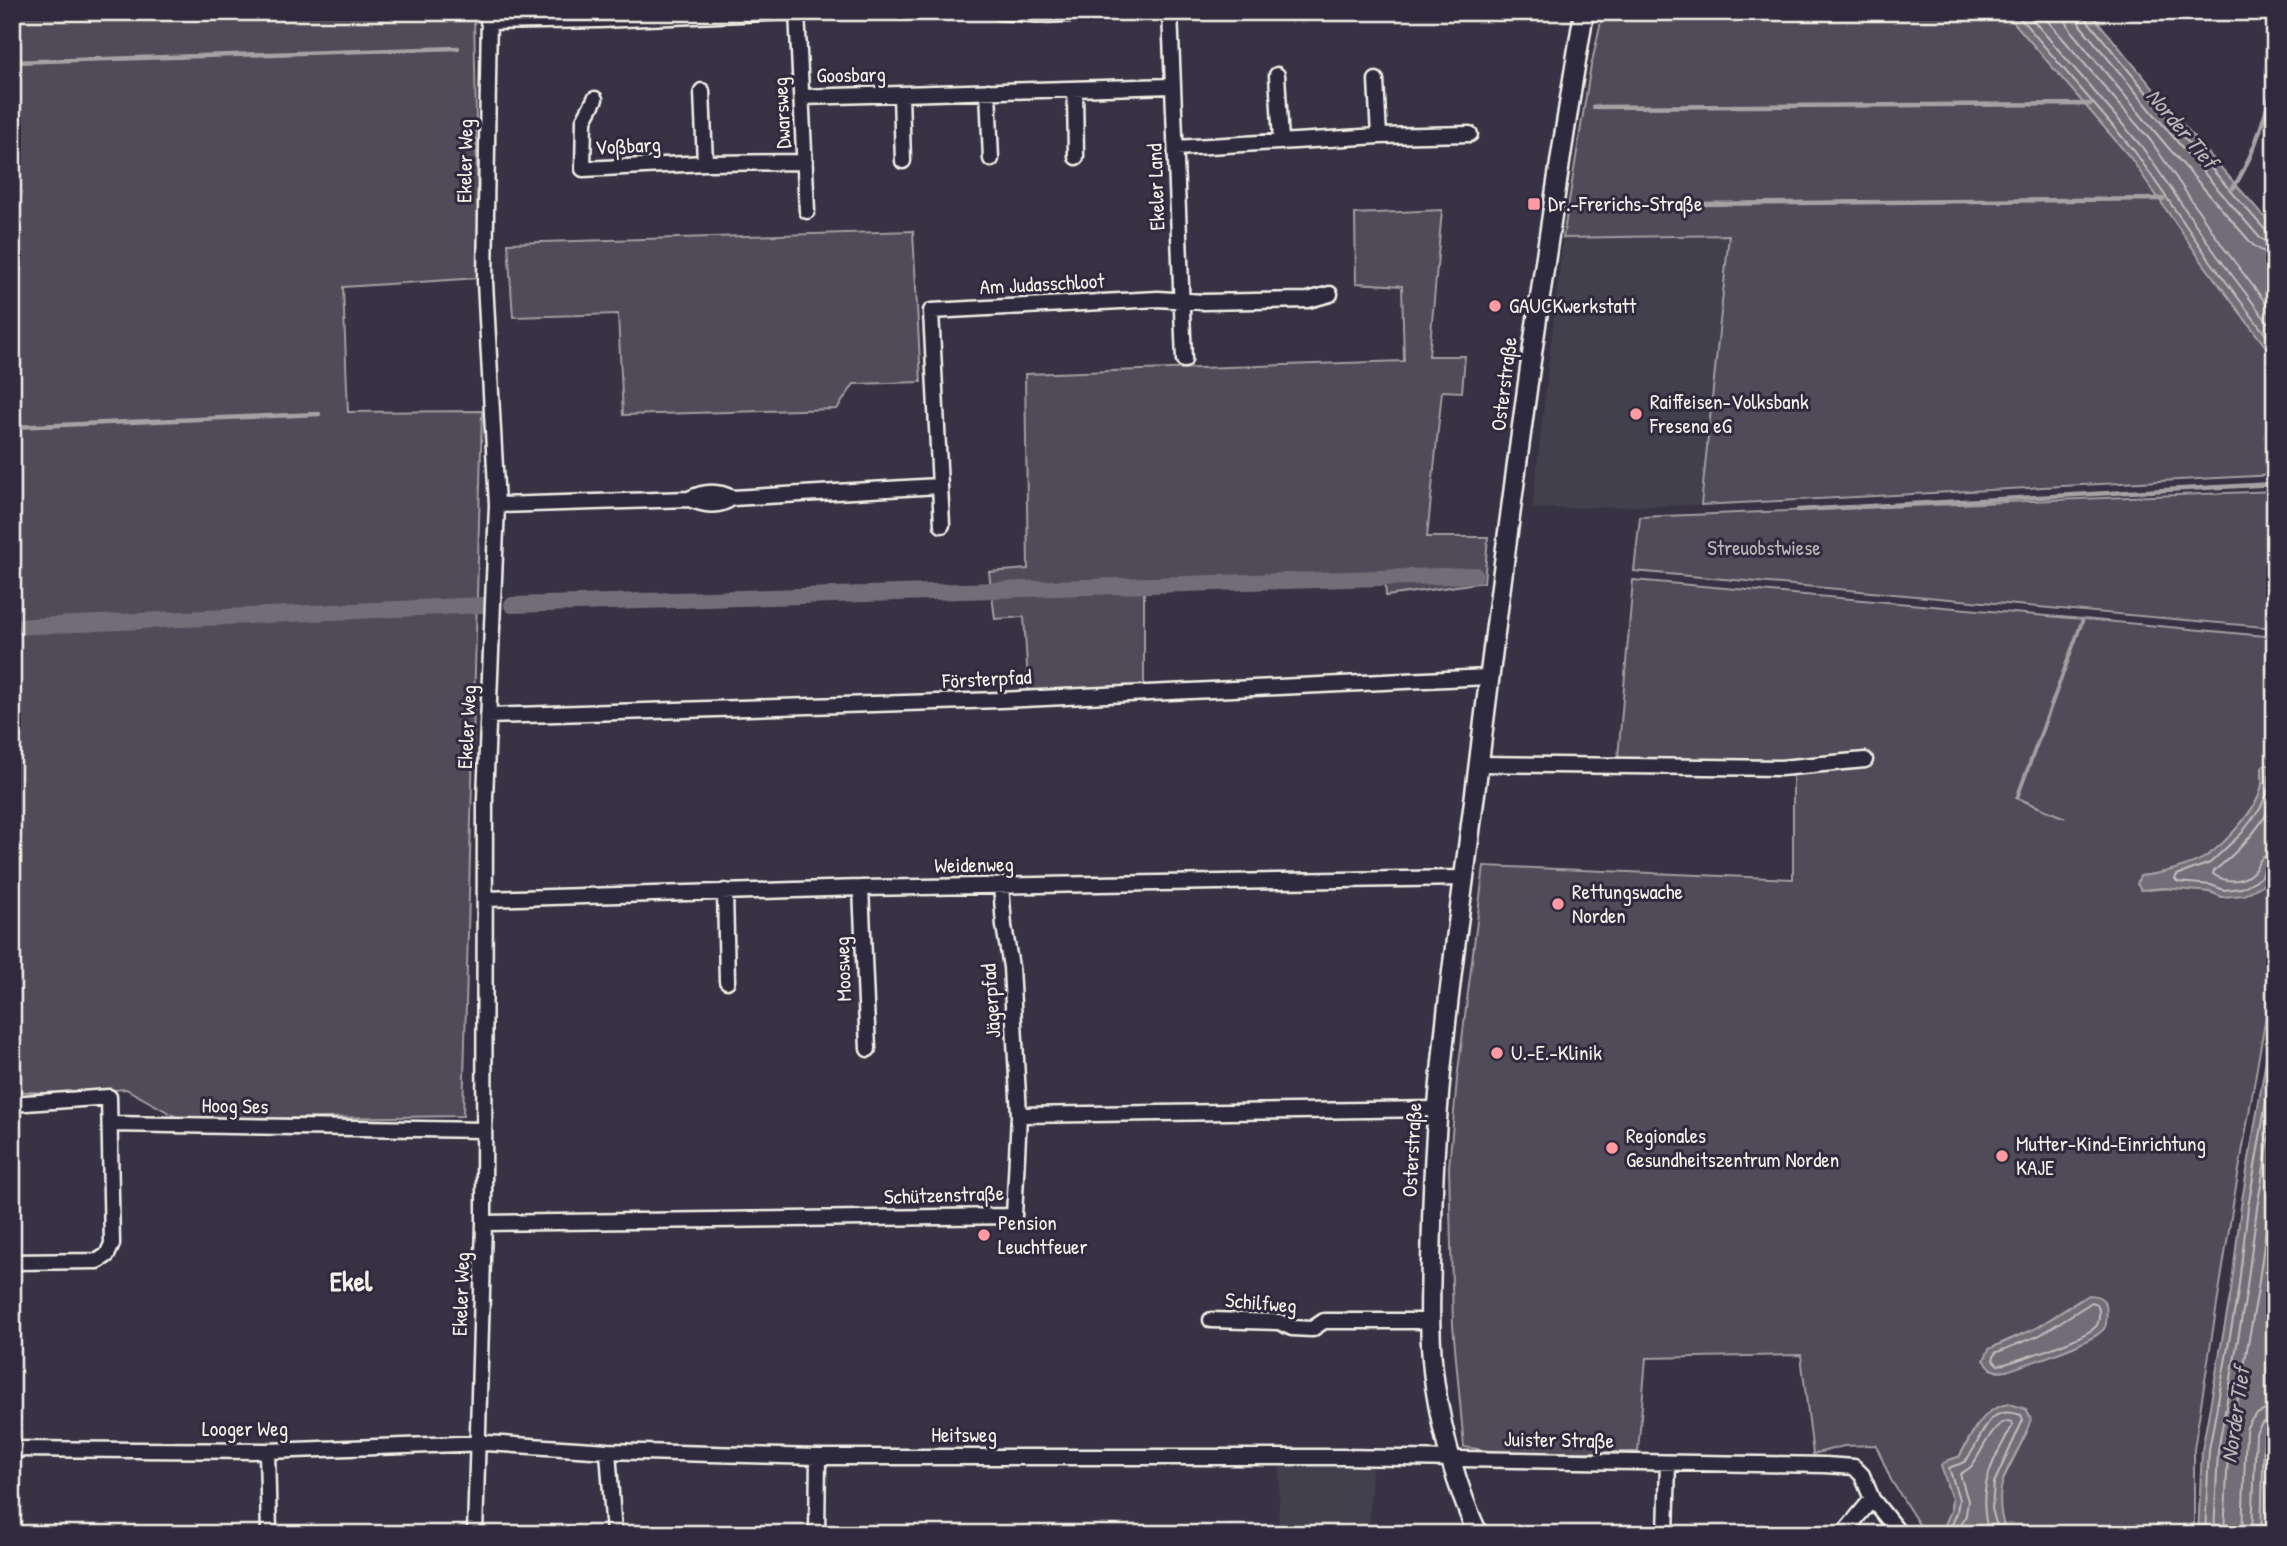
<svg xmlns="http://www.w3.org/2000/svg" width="2287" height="1546" font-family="'Patrick Hand',sans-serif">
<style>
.built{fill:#433f4e}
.green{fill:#504b59;stroke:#a29ea0;stroke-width:2;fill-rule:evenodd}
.water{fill:#726e77;stroke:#a6a2a4;stroke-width:2}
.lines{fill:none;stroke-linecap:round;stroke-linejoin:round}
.shore{stroke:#c0bdbb;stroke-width:2}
.stream{stroke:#a6a2a4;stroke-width:4.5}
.canal{stroke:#726e77;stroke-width:16}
.minor-casing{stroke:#f4f1e8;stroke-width:19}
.tertiary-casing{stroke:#f4f1e8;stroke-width:23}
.minor{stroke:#2f2a3d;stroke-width:14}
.tertiary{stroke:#2f2a3d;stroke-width:18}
.poi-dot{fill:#ff9aa2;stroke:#2f2a3d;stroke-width:2.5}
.labels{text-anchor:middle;stroke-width:6;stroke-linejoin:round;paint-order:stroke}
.street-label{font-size:21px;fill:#f4f1e8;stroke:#2f2a3d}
.poi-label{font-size:21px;fill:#f4f1e8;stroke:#2f2a3d;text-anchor:start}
.park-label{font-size:21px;fill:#bbb7b6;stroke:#2f2a3d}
.water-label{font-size:23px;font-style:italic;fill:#bab6b5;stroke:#2f2a3d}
.district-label{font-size:28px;font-weight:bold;fill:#f4f1e8;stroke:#2f2a3d}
</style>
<rect width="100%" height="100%" fill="#373244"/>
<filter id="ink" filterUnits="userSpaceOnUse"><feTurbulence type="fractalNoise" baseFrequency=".0143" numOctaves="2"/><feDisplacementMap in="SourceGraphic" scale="14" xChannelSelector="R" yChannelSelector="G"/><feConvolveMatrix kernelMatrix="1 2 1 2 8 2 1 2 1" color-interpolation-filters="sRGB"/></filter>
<g filter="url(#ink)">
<path class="built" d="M1729,235L1701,505L1532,509L1563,238Z
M1280,1464L1372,1467L1369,1534H1278Z"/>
<path class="green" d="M12,12H474L479,278L343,287L348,412L482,411L463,1116L182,1120L126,1089L63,1094L12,1091Z
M1603,12H2005L2130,157L2203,263L2275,359V475L1701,505L1729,235L1563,238L1590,71Z
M1442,210L1429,356H1465L1462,392L1442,391L1427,537H1488L1484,582L1386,596L1385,576L1144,587V692L1029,698L1024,617L995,619L989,572L1028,569L1025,374L1404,361L1402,286L1356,283L1355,214Z
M913,231L921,382L854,384L837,409L623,415L618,314L513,317L508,243Z
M2275,491V628L1634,571L1640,517Z
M1633,580L2082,619L2016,798L2065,818L2018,798L2084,619L2275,637V772L2271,765L2262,768C2262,775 2263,784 2261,790C2256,809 2222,848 2205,858C2186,868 2161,874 2141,876L2148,890C2171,887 2201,887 2222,897L2272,870L2275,855V965L2233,1204L2194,1449V1534H2006L1999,1508L2000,1485L2027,1432L1976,1426L1959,1457L1948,1460L1947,1486L1952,1499L1951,1511L1941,1534H1925L1891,1480L1876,1445L1844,1446L1813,1454L1801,1355L1646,1358L1638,1452H1496L1464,1447L1453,1325L1449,1167L1457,1079L1484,866L1793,879V776L1618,758ZM2080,1300L2097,1335L2073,1347L2006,1371L1998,1372L1991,1369L1997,1345L2036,1328Z"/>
<path class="water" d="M2005,12H2090L2186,128L2275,229V359L2203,263L2130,157Z
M2264,765H2271L2275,772V855L2272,870L2266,883L2244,895L2222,897L2211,892L2164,888L2141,890L2137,884L2140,876C2157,875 2194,865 2207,856C2225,843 2256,811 2261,789C2263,783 2262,775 2262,768Z
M2275,1007V1418L2271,1438L2268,1534H2198L2202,1450L2231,1291L2241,1206Z
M2089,1295C2097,1295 2103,1297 2106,1305C2107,1310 2107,1322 2105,1327C2098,1342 2024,1365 2006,1371C1994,1373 1991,1369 1984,1360L1989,1349L2036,1328Z
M2010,1404L2026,1409L2031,1419C2015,1468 1988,1476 2006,1534H1941L1951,1511L1952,1499L1941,1466L1948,1460L1959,1457C1972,1436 1982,1406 2010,1404Z"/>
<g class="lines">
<path class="shore" d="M2015,12L2135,152L2209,259L2275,347
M2026,12L2142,147L2216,254L2275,332
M2040,12L2151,141L2224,248L2275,315
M2066,12V21L2071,31L2166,145L2253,245L2262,251L2275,254
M2076,12L2080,25L2174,138L2260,238L2267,242L2275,243
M2085,12L2087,20L2180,133L2267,232L2275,234
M2275,774L2269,776L2268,791L2260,809L2241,834L2210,863L2177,875L2175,879L2178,882L2211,885L2224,890L2242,888L2260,878L2267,865L2275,862
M2275,798C2262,827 2239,851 2214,871L2213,874C2224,882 2241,884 2253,872C2257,868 2258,861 2263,857L2275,854
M2092,1302L2097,1304C2100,1310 2100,1319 2097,1325C2090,1337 2021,1359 2005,1364L1998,1365L1993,1360L1995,1353L2040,1335Z
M1948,1534L1957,1513L1959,1499L1949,1468C1954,1465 1961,1465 1965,1461C1984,1442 1983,1402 2021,1415L2023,1420L1994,1483L1992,1509L1999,1534
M1957,1534L1966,1515L1968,1501L1960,1474C1965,1471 1970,1469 1973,1464C1982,1452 1995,1416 2012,1422L2013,1425C1991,1463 1976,1489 1989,1534
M2205,1534L2209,1450L2238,1292L2248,1207L2275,1050
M2214,1534L2218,1451L2246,1294L2257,1208L2275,1103
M2224,1534L2228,1453L2257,1295L2275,1166
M2242,1534L2246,1430C2251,1416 2260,1409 2275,1409
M2252,1534L2256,1433L2262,1423L2275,1419
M2261,1534L2264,1437L2268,1430L2275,1428"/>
<path class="stream" d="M12,62L458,48
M1594,107L2090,104
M2233,188C2254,157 2264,117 2275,82
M1699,204L2163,199
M12,427L319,414
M1798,510L2275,484"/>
<path class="canal" d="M512,605L1475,575
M12,627L483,605"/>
<defs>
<path id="minor" d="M797,12L807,211
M1000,12L1043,15L1115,12
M1170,12L1184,360
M488,22L600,20L790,12
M1277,75L1281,141
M1376,80L1379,136
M702,91L705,163
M988,91L991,159
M1075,91L1076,157
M901,95L903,161
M802,97L1172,86
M595,99L584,120L583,169L705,163L805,162
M1176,148L1379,136L1470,134
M689,499C704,491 717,490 732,498
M497,505L689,499C704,505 718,508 732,498L939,486
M942,525L931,311L1158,299L1203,302L1308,300L1330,294
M488,716L1000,700L1488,677
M1478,764L1781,768L1865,760
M1001,885L1004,926L1011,967L1019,1115
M861,888L868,1049
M725,891L727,981
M485,899L861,888L1464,878
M12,1104L109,1097L112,1244L107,1255L98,1261L12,1262
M111,1124L484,1130
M484,1223L1014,1216L1019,1115L1437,1109
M1211,1320L1279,1322L1292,1328L1312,1329L1324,1321H1431
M12,1449L267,1451L486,1443L608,1451L818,1457H1342L1825,1465L1854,1467L1862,1475L1872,1499L1900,1534
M267,1451L269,1534
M608,1451L614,1534
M475,1534L484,1223L485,798L497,505L485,282L489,12
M817,1534L818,1457
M1666,1534L1668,1463
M1843,1534L1872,1499"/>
<path id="tertiary" d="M1478,1534C1456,1486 1443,1437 1435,1386C1427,1333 1431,1277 1432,1223C1435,1071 1459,921 1478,770C1509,517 1542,264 1584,12"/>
</defs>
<use href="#minor" class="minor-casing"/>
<use href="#tertiary" class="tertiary-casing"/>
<use href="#minor" class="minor"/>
<use href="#tertiary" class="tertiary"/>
</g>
</g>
<g class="poi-dot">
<rect x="1527" y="197" width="14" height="14" rx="3.5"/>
<circle cx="1495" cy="306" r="7"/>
<circle cx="1636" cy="414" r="7"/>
<circle cx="1558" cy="904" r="7"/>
<circle cx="1497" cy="1053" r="7"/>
<circle cx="1612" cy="1148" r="7"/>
<circle cx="2002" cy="1156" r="7"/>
<circle cx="984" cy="1235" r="7"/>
</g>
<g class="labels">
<g class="street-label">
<text transform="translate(851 75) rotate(-1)" y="7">Goosbarg</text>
<text transform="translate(782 113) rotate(-93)" y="7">Dwarsweg</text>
<text transform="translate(628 146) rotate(-3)" y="7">Voßbarg</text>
<text transform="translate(465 161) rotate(-89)" y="7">Ekeler Weg</text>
<text transform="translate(1156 187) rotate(-92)" y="7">Ekeler Land</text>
<text transform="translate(1042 284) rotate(-3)" y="7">Am Judasschloot</text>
<text transform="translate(1504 384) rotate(-83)" y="7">Osterstraße</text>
<text transform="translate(987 679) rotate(-3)" y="7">Försterpfad</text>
<text transform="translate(467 727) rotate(-87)" y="7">Ekeler Weg</text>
<text transform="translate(974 865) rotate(-1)" y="7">Weidenweg</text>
<text transform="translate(843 969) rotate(-92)" y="7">Moosweg</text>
<text transform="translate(991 1001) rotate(-94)" y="7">Jägerpfad</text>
<text transform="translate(235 1106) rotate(1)" y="7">Hoog Ses</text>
<text transform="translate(1412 1150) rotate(-87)" y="7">Osterstraße</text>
<text transform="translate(944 1195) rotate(-2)" y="7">Schützenstraße</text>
<text transform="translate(461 1294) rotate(-88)" y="7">Ekeler Weg</text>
<text transform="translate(1261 1303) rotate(5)" y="7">Schilfweg</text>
<text x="245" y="1436">Looger Weg</text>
<text x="964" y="1442">Heitsweg</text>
<text transform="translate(1559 1440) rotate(1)" y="7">Juister Straße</text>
</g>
<g class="poi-label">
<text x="1548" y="211">Dr.-Frerichs-Straße</text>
<text x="1509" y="313">GAUCKwerkstatt</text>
<text x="1650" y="409">Raiffeisen-Volksbank<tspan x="1650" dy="24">Fresena eG</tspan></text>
<text x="1572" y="899">Rettungswache<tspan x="1572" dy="24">Norden</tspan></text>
<text x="1511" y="1060">U.-E.-Klinik</text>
<text x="1626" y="1143">Regionales<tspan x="1626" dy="24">Gesundheitszentrum Norden</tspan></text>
<text x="2016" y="1151">Mutter-Kind-Einrichtung<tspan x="2016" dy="24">KAJE</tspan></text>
<text x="998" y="1230">Pension<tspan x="998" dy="24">Leuchtfeuer</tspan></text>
</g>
<g class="park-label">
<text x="1764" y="555">Streuobstwiese</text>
</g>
<g class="water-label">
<text transform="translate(2182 128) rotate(50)" y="8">Norder Tief</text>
<text transform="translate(2235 1415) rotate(-82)" y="8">Norder Tief</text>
</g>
<g class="district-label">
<text x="351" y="1291">Ekel</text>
</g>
</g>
<rect width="2287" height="1546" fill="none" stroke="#2f2a3d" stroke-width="42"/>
<rect x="21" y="21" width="2245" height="1504" fill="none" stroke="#f4f1e8" stroke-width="2.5" filter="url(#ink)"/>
</svg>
